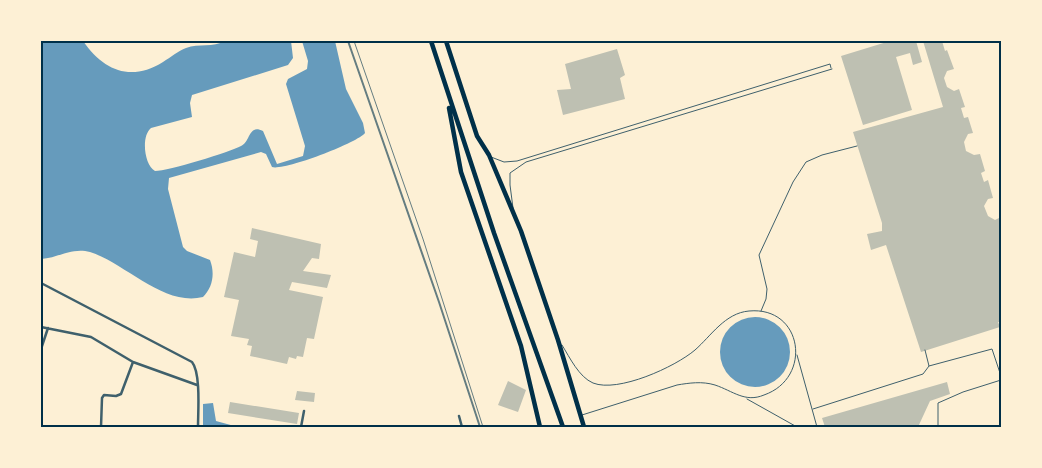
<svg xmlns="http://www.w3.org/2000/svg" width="1042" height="468" font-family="'Times New Roman',serif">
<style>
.water{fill:#669bbc}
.building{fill:#bec0b2}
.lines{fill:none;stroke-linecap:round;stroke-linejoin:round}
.service{stroke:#3f606c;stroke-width:1}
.minor{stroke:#3f606c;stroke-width:2.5}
.trunk{stroke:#003049;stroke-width:4.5}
.tram{stroke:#657d81;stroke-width:1}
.rail{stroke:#657d81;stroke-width:2}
.neatline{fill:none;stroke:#003049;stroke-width:2}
</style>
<rect width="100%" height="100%" fill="#fdf0d5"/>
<path class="water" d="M41,41H83C104,71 131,82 163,62C171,57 178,51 186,48C199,43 213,48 225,41H291L293,58L288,65L192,95L190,103L192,117L151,128C141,136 144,165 155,171C168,171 230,152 241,146C251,141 248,124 263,131L277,164L303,156L305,146L286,84L288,79L307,69L308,61L302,41H335L346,89L363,123L365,133C357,143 284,171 272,167L266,154L261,152L169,178L168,189L183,247L187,251L210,260C215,273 213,287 203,297C164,307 125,263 90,252C72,247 58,258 41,259Z
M720 352a35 35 0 1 1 70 0a35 35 0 1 1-70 0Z
M213,403L216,421L238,427H203V404Z"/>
<path class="building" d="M890,41H916L922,62L913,65L910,53L896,57L912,110L863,125L841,56Z
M923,41H942L945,51L947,50L954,69L947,71L944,78L947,87L954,91L959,89L965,107L961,108L964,118L968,117L973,133L968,134L964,142L966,151L974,155L980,154L985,171L981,173L984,182L988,180L993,198L988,199L984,206L988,216L995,220L999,218L1001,223V322H998L1000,327L921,352L886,245L871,250L867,234L882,231V223L853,132L943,107Z
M617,49L625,75L620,78L625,99L563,115L557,90L571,89L565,64Z
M252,228L321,244L319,259L312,258L303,271L331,275L327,288L292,282L289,290L323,297L314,339L307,338L303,357L297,356L296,359L289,357L287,364L250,356L252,346L247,345L249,339L231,336L239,300L224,297L234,252L255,257L258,241L250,239Z
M508,381L526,390L518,412L498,405Z
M947,382L950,394L930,401L918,427H825L822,418Z
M297,391L315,393L314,402L295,400Z
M230,402L299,413L297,424L228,413Z"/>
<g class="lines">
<path class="service" d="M491,157L504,162L517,161L830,64L831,68
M513,208L510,185V173L526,162L832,69
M761,311L766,299L767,289L759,255L793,182L806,162L822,155L857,146
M562,345C570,358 579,377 593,383C618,393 675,367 695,350C711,336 725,313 749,311C803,306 813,378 764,395C745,403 733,391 715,385C702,381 689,383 677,385L582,415
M797,355L817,427
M929,366L992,349L1001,376
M747,399L797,427
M813,409L923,374L929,366L925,350
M938,427V403L963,392L1001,380"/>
<path class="minor" d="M41,283L192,362C201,373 198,412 198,427
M41,327L91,337L133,362L197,385
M41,349L48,328
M459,416L462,427
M101,427L102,398L104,395L116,396L121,394L133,362
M301,427L304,411"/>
<path class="trunk" d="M431,41L494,233L563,427
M446,41L477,136L489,155L521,231L558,340L584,427
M449,108L461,172L521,346L540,427"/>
<path class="tram" d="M354,41L423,239L483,427"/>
<path class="rail" d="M348,41L439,302L480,427"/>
</g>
<rect width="1042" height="468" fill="none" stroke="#fdf0d5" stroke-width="85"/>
<rect x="42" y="42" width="958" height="384" class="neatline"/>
</svg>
